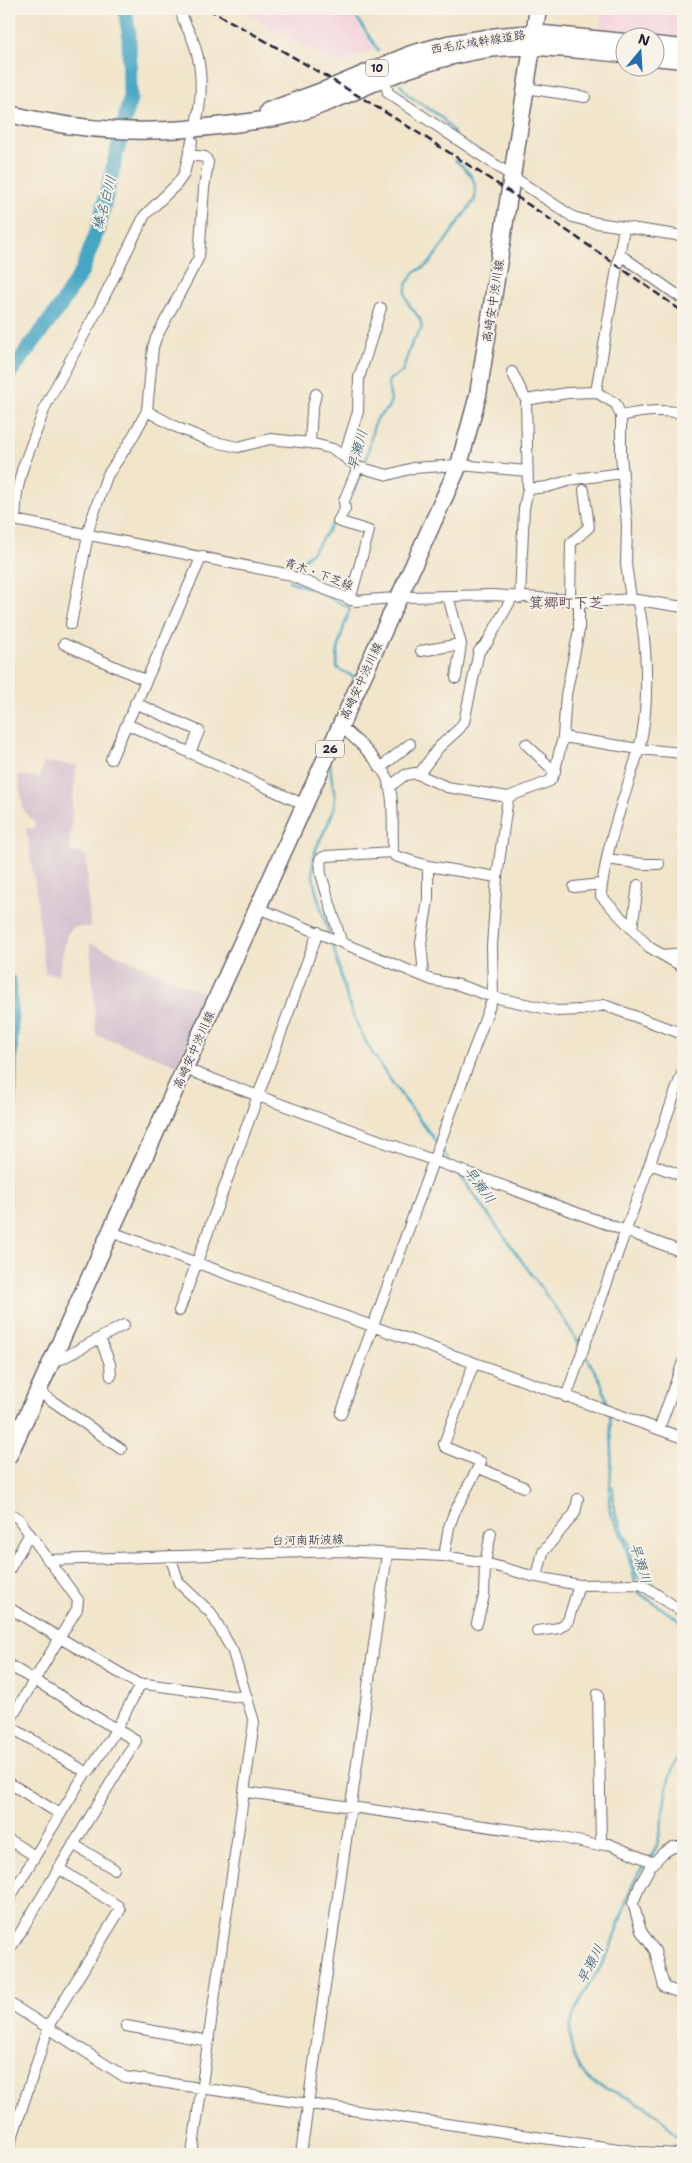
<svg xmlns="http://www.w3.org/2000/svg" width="692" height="2163" font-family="'Shantell Sans','Klee One',sans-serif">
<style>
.built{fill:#f4cfdc}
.industrial{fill:#d0bdcc}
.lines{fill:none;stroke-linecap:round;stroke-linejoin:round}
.stream{stroke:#45a6c4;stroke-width:2.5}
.river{stroke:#45a6c4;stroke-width:15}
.minor-casing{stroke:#6a666d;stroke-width:12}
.primary-casing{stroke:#6a666d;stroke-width:19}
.minor{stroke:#fff;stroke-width:10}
.primary{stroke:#fff;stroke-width:16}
.rail{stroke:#22223b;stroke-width:2.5;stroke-dasharray:8 4;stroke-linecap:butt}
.labels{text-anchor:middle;stroke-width:4;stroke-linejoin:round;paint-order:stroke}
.shield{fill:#f7f3e8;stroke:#62616f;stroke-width:1}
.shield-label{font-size:11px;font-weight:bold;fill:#22223b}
.street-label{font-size:12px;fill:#22223b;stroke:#f7f3e8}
.water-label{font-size:14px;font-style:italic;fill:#305772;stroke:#f7f3e8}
.quarter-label{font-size:15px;font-weight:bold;fill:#66525e;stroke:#f7f3e8}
</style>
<rect width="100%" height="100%" fill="#f7f3e8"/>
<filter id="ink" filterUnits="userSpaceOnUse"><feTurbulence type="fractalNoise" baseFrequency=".02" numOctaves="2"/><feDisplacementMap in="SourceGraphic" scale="10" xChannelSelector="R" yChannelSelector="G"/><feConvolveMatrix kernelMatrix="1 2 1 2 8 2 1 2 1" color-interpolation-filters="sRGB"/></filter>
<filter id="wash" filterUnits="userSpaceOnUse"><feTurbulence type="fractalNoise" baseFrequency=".0096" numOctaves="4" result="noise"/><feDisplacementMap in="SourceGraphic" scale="20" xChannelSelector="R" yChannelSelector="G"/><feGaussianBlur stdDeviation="1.12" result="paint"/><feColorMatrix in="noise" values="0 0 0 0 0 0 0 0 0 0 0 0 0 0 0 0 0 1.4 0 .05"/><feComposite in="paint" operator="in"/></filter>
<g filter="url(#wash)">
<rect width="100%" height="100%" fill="#f1e5ca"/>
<path class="built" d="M239,9H348L375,49L338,65Z
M603,9H683V38L599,29Z"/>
<path class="industrial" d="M43,762L77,765L73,796L70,851L86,855L90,927H74L67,934L58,975L45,973L36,893L26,828L34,829L35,823L23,809L18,775L40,778Z
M90,943L209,995L178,1065L96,1035Z"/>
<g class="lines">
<path class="stream" d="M351,9L378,50
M400,84L408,95L441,117L454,132
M365,466L373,429L376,419L388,408L391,400L388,385L389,380L402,372L412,342L422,328L420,319L408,303L405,294L407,283L415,272L429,264L475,199C477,178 470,173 455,160
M352,495L363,471
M295,568L313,551L335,521
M289,581L317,591L350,608C344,627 336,647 337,668L354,677
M329,934C322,907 306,877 316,849C322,833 335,816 335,798C335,787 329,776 331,764
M332,942C340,970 345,999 358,1026C376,1066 411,1107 437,1143
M441,1149L451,1163
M459,1174L565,1321L581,1347
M585,1354L601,1382L609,1408
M678,1361L683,1348
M610,1414L612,1449L609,1502L610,1512L624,1540L635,1581
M610,1487L613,1488L614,1511L628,1542L636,1572L638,1577L643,1580
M637,1586L639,1593L683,1623
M650,1859C664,1839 662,1803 669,1779C673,1767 679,1755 683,1743
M646,1862C624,1890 621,1930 604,1961C593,1981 575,2002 571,2025C568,2044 574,2068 590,2080C597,2086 609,2089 617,2093C650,2106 665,2117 683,2147"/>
<path class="river" d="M9,374L59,308L82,271L98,229L130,99L129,34L125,9
M9,981L11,1021L9,1117"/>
</g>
</g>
<g filter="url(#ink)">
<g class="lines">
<defs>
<path id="minor" d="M181,9C181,20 188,28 192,38C202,62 203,93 197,119
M385,79L388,93L573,217L591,222L683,236
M525,88L585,97
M624,227L596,392L616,404L621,416V454L627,525L626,564L631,599
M619,254L683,299
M512,372L526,400L528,489L524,508L520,598
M526,400L567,393L596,392
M147,411L176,427L210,441L238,447L270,439L310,443L333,449L358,467L388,475L413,468L459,465L527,471
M621,416C643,411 661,409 683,413
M310,443L312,410L316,394
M344,456L358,412L359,378L381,308
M528,489L547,487L575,479L623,473
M9,519L286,574L355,601L408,597L493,595L570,600L579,603L631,599L683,607
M15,520L17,492L22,470L46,405L99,307L145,215L177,184L184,174L192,141
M350,600L369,531L338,521L345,509L344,501L358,467
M570,600L571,543L589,527L584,490
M637,600C648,640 650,712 638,752C628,787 614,822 607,858C605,871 601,883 601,896L649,947L683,967
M71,624L90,524L107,476L131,440L147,411L153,347L156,338L199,257L204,188L208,162L205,157L189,155
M64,644L145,680
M421,651L461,644L448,596
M456,678L461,644
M135,703L199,731L190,753
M127,724L305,805
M340,726C357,740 377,758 387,778C395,795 392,833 393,852L395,856L428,866L497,877
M563,737L639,749L683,753
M526,744L555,772
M111,759L202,556
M380,768L410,744
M419,774L439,747L459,729L464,722L479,651L487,643L513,596
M389,787L405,775L415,773L447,787L508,797L550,781L554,774L563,737L566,695L579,630V603
M607,859L643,864H659
M574,887L601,884
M258,908L432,980L459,985L493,997L557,1011L581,1010L604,1005L683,1034
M632,929L638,885
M341,941L321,874L320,859L326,856L393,852
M662,955L683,953
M422,975L423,964L421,943L428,900V866
M185,1069L683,1252
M650,1164L683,1176
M111,1232L683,1438
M179,1311L318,932
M100,1338L110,1364L111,1376
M54,1357L61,1359L124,1325
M38,1391L121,1449
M566,1397L683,1071
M341,1414L493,997L492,946L497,877L508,797
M659,1429L683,1362
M479,1468L524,1487
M9,1513L18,1518L78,1600L77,1609L9,1722
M170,1556L179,1583L211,1613L233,1652L254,1722L192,2154
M444,1556L449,1527L454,1513L481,1462L445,1447L444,1444L474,1363
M48,1560L339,1551L444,1556L485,1563L532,1576L579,1585L641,1584L683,1612
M9,1570L29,1535
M537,1577L543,1552L575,1513L578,1499
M9,1608L140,1685L116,1730L90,1770L86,1772L9,1899
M477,1623L484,1596L485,1563L491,1533
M537,1631L559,1628L568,1621L579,1585
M9,1665L136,1741L9,1951
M140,1685L146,1684L247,1698
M598,1694L601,1844
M9,1726L86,1772
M9,1783L60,1814
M246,1792L554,1836L595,1845L609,1844L654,1863
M9,1840L35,1856
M73,1844L114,1869
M683,1847H673L663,1853L650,1867L640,1885L633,1903L641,1931L655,1951L664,1987L683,1994
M9,2003L125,2077L639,2152L678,2154
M126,2026L209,2041
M9,2147L50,2023L120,1910L118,1906L58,1868
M301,2154L387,1554"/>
<path id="primary" d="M654,45L683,48
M654,57L683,60
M268,111L333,87L411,54L448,44L499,36L534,33L624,42
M9,114C84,132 149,135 226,125C247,122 268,120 289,115C331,105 368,83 409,69C444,57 482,47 519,47C554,46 590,51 624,54
M9,1455L459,465L478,395L538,9"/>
</defs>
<use href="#minor" class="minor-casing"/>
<use href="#primary" class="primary-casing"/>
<use href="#minor" class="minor"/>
<use href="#primary" class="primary"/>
<path class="rail" d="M208,9C373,99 531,203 683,312"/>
</g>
</g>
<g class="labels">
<g class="shield">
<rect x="366" y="59.5" width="22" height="17" rx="4"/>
<rect x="316" y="740.5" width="28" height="17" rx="4"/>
</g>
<g class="shield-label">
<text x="377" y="72">10</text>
<text x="330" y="753">26</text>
</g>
<g class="street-label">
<text transform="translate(478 42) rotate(-9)" y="4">西毛広域幹線道路</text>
<text transform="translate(493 301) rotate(-81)" y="4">高崎安中渋川線</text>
<text transform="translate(319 574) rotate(20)" y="4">青木・下芝線</text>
<text transform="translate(361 681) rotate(-65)" y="4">高崎安中渋川線</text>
<text transform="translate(194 1050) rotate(-66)" y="4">高崎安中渋川線</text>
<text transform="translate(308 1540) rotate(-1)" y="4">白河南斯波線</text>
</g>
<g class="water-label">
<text transform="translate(104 203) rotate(-75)" y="5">榛名白川</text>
<text transform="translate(357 450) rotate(-75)" y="5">早瀬川</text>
<text transform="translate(480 1185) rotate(54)" y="5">早瀬川</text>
<text transform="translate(641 1563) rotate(73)" y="5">早瀬川</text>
<text transform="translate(590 1964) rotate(-63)" y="5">早瀬川</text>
</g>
<g class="quarter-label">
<text x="566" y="608">箕郷町下芝</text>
</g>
</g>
<rect width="692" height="2163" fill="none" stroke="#f7f3e8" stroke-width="30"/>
<g transform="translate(640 52) rotate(18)"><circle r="24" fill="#f7f3e8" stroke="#a29fa3"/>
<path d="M0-4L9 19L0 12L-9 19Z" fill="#1f6fb2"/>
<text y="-8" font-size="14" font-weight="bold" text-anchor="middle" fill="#22223b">N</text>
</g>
</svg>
